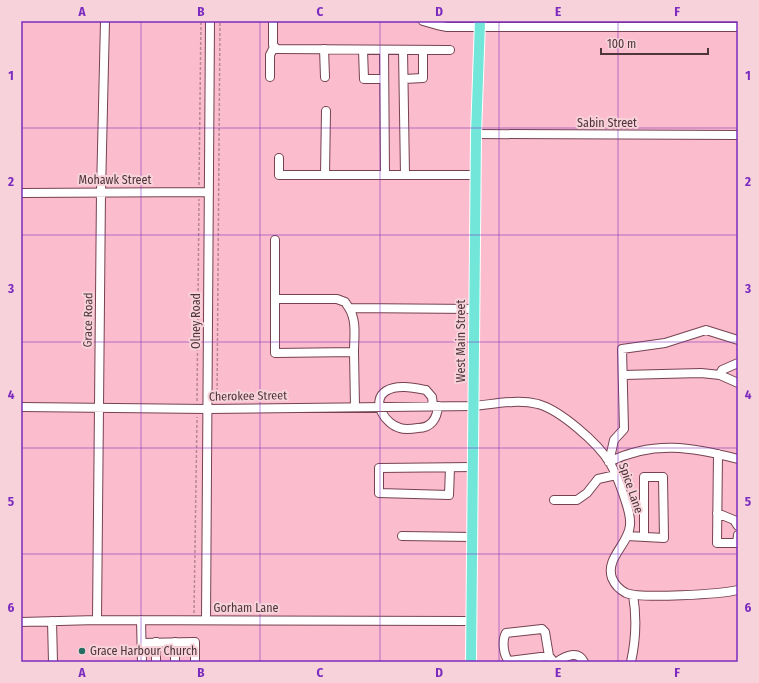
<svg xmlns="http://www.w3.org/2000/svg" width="759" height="683" font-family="'Fira Sans Condensed',sans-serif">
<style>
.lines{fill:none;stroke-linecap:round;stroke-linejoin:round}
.minor-casing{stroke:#764252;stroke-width:10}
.major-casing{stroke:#fff;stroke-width:12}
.path{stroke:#b78794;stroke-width:1.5;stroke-dasharray:3 2;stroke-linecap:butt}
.minor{stroke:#fff;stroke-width:8}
.major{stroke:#71e6d9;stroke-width:10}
.grid{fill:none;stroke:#7b2cbf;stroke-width:1;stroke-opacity:0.55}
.poi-dot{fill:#266d62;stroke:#f8d2db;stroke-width:1.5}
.labels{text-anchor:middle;stroke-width:4;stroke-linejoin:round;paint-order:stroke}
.street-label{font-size:12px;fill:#4d353b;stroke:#f8d2db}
.poi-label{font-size:12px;fill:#4d353b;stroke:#f8d2db;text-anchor:start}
.neatline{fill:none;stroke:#7b2cbf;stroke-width:1.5}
.grid-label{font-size:13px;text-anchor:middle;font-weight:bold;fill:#7b2cbf}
</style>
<rect width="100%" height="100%" fill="#fbbccd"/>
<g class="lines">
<defs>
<path id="minor" d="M273,21V45L277,49L450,50
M423,21L437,25L447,27H738
M324,49L325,77
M363,50L364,79H384
M384,50L385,175
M403,50L405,175
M270,77V55L274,47
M404,79L423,78V50
M326,111L325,175H476
M476,134L738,135
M279,158V175H325
M21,193L209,192
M275,299V240
M349,308C357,321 354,337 354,352L275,353V299H337L345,302L349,308L475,309
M354,352L355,407
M623,375L701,373L720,375L738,383
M720,375L722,370L738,363
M433,406L432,397L426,390C415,388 397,384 386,391C370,401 386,425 400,428C405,430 412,429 418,428C431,428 437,419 438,406
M21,407L208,409L474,406C495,404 517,399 538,404C560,410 598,443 610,463C616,473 620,485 624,496C627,506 631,515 630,525C629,544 605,558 612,578C615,585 620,590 626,593C640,599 722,594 738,590
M718,454L717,543H737L738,535
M609,462L614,440L624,429L622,349L665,343L706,330L738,340
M609,462C653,440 693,447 738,459
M450,468L449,495L379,493V468L473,467
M554,500H577L587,493L598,479L616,475
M717,513L734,520L738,526
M402,536L472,537
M627,536L664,538L663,477H644V537
M97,620L101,192L105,21
M141,620L142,662
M206,620L210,21
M52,621L53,662
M21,622L97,620L471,621
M156,642V662
M175,642V662
M142,643L195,642V662
M549,656L509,661C503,655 502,640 506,633L542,629L545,632L549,656L554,662
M557,662C565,656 578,650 584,662
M631,662C636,639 637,618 633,595"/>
<path id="major" d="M471,662L476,134L480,21"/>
</defs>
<use href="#minor" class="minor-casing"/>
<use href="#major" class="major-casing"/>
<path class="path" d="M199,185L201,21
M197,401L199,199
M217,401L220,21
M194,613L197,417"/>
<use href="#minor" class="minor"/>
<use href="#major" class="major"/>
</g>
<path class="grid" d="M141,21V662M260,21V662M380,21V662M499,21V662M618,21V662M21,128H738M21,235H738M21,342H738M21,448H738M21,554H738"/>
<circle class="poi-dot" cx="82" cy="651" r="4"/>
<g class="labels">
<g class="street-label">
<text x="607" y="127">Sabin Street</text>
<text x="115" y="184">Mohawk Street</text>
<text transform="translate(88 320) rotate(-89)" y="4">Grace Road</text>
<text transform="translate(196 321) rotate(-90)" y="4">Olney Road</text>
<text transform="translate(461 341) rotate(-90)" y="4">West Main Street</text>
<text transform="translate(248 396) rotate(-1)" y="4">Cherokee Street</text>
<text transform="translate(631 488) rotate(71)" y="4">Spice Lane</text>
<text x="246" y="612">Gorham Lane</text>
</g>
<g class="poi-label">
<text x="90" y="655">Grace Harbour Church</text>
</g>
</g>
<rect width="759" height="683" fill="none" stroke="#f8d2db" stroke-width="44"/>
<path d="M601 48v6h107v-6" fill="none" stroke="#4d353b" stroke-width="2"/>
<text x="607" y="48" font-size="12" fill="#4d353b" stroke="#f8d2db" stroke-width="3" paint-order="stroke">100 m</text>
<rect x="22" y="22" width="715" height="639" class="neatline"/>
<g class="grid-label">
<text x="82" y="16">A</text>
<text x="201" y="16">B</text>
<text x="320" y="16">C</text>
<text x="439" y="16">D</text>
<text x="558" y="16">E</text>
<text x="677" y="16">F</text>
<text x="11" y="80">1</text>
<text x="748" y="80">1</text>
<text x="11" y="186">2</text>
<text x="748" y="186">2</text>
<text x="11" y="293">3</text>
<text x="748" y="293">3</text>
<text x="11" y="399">4</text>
<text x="748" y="399">4</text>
<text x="11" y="506">5</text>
<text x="748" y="506">5</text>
<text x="11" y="612">6</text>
<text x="748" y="612">6</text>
<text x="82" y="677">A</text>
<text x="201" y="677">B</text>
<text x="320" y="677">C</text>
<text x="439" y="677">D</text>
<text x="558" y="677">E</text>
<text x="677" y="677">F</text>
</g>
</svg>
